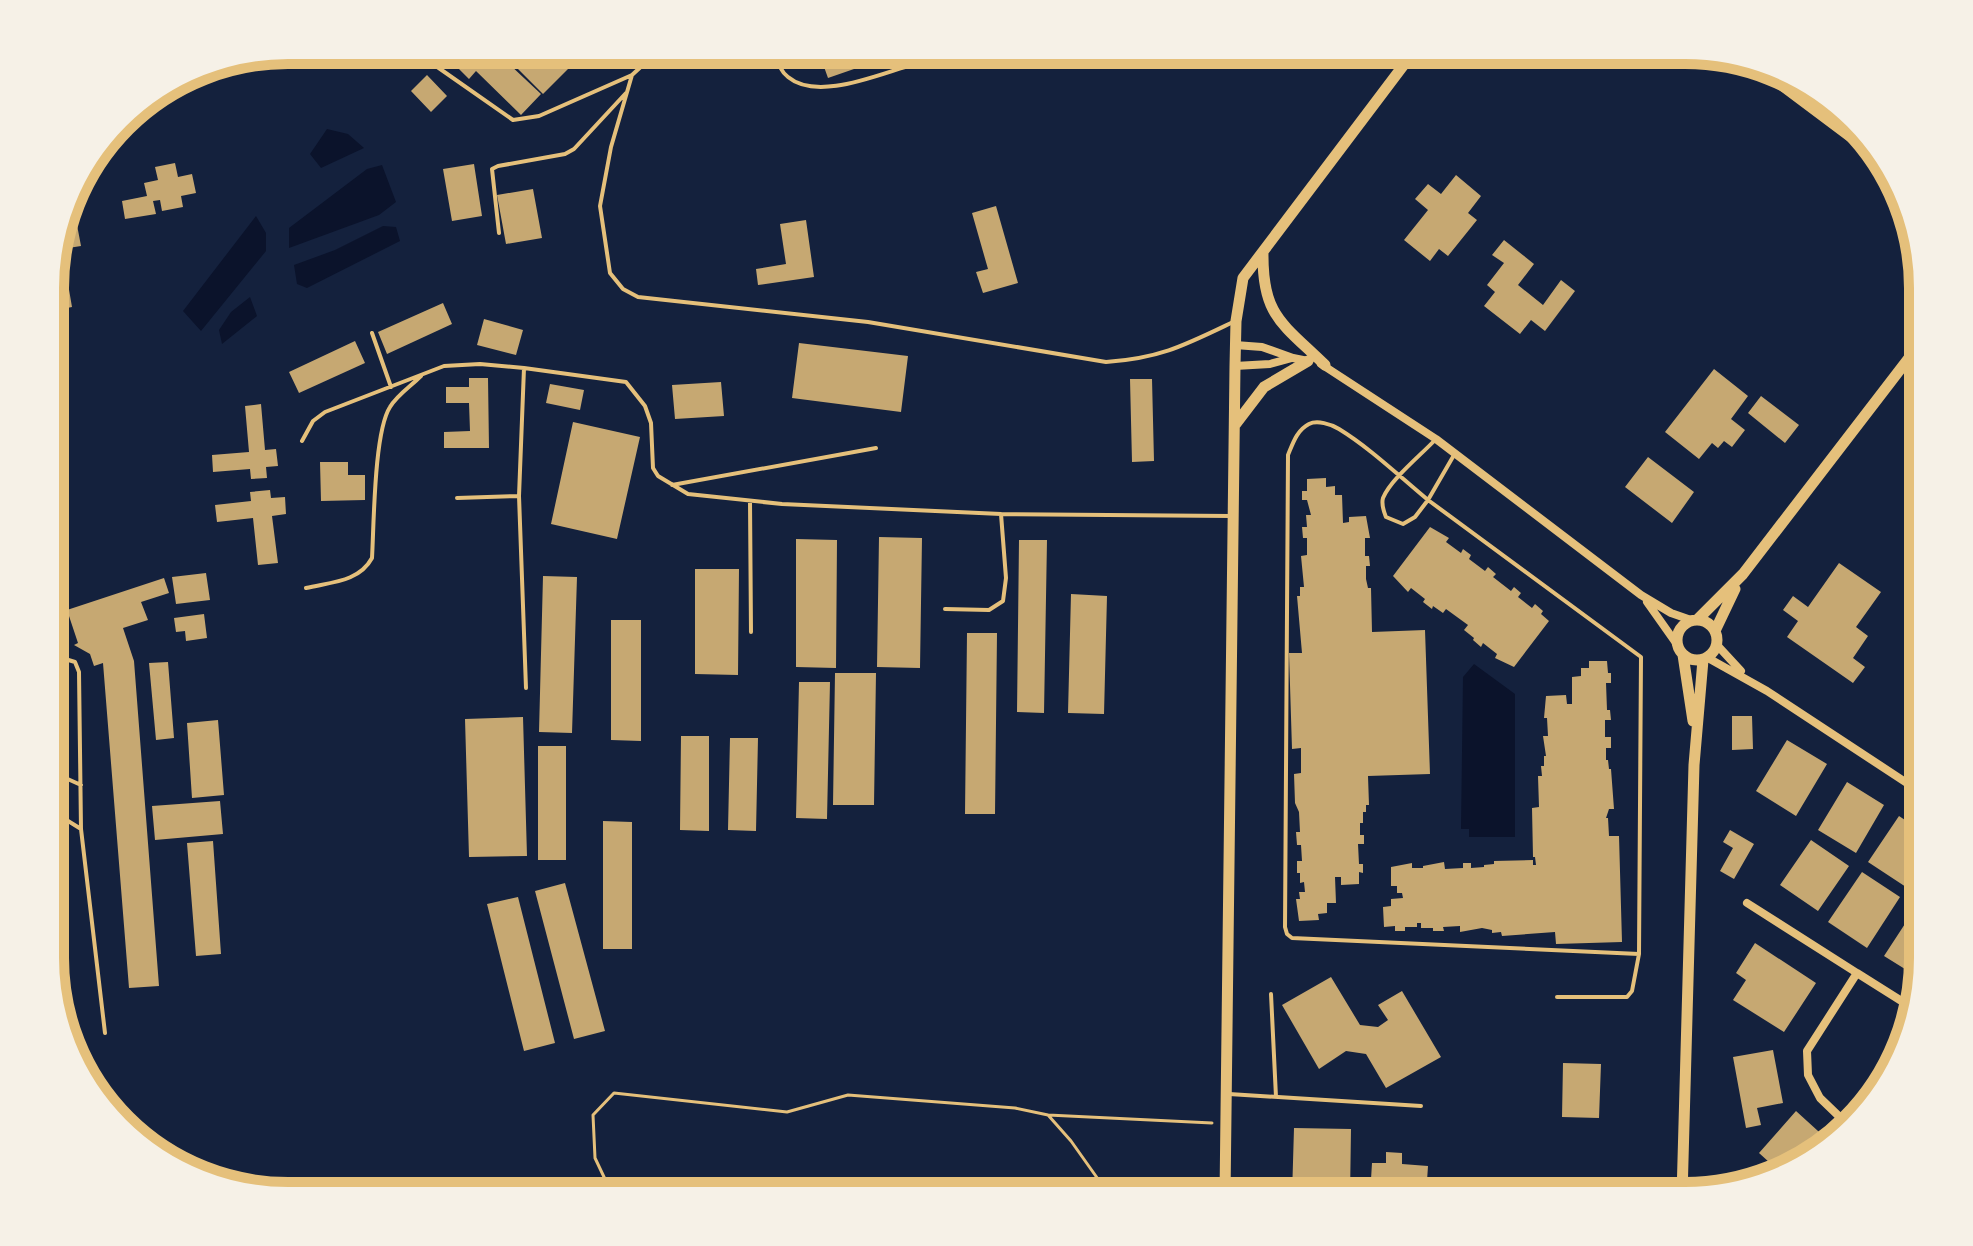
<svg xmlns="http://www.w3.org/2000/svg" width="1973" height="1246" font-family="'Alegreya Sans',sans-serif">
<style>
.water{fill:#0b132b}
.building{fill:#c6a872}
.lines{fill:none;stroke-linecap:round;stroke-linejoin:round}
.path{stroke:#e5c07b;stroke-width:3}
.service{stroke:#e5c07b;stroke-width:4}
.minor{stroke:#e5c07b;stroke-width:8}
.tertiary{stroke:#e5c07b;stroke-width:11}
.primary{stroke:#e5c07b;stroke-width:14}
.rim{fill:none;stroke:#e5c07b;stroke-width:10}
</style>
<rect width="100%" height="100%" fill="#14213d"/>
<path class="water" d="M327,129L348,134L364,148L321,168L310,154Z
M382,165L396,202L379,215L289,248V228L367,169Z
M256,216L266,233V251L201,331L183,311Z
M383,226L396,227L400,241L307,288L297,284L294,265L335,250Z
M250,297L257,316L222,344L219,330L231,312Z
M1474,664L1515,694V837H1469V829H1461L1463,677Z"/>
<path class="building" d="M438,50H471L456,67Z
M475,50H494L541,94L521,115L476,71L469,79L458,68Z
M533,50H555L571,66L543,94L516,67Z
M557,50H592L577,67Z
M818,50H882L852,61L854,69L828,78Z
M934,50H959L937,58Z
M268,54L270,67L250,70L249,58Z
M427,75L447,96L431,112L411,91Z
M175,163L178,177L192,174L196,193L181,196L183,207L162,211L160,200L153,201L156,214L125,219L122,201L147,196L144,183L158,180L155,167Z
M474,164L482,216L452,221L443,169Z
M1456,175L1481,196L1468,213L1477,220L1448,256L1439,249L1430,261L1404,240L1428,210L1415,199L1428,184L1441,194Z
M533,189L542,238L506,244L497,195Z
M996,206L1018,283L983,293L976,272L988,269L972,213Z
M74,209L81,246L62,249L72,307L52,311V257L66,210Z
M806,220L814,277L758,285L756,269L786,264L780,224Z
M1504,240L1534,264L1518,285L1543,305L1561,280L1575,291L1545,331L1531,320L1520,334L1484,306L1495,292L1487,285L1504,263L1492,255Z
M443,303L452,324L387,354L378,332Z
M484,319L523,330L516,355L477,345Z
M355,341L365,363L299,393L289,372Z
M799,343L908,356L901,412L792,398Z
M1714,369L1748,396L1731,419L1745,430L1732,447L1724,441L1718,448L1712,443L1699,459L1665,432Z
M469,378H488L489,448H444V432L470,431L469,403H446V387H469Z
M1130,379H1152L1154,461L1132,462Z
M721,382L724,416L675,419L672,385Z
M550,384L584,390L580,410L546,403Z
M1761,396L1799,425L1785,443L1748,413Z
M261,404L265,450L276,449L278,466L266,467L267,478L251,479L250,469L213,472L212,455L249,452L245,406Z
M573,422L640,437L617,539L551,524Z
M1648,457L1694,492L1672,523L1625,487Z
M320,462H348V475H365V500L321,501Z
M1326,478V487L1335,486V495H1342L1343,523L1349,522V517L1366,516L1370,538H1365V556H1369L1370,566H1366V579L1368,588H1371L1372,632L1425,630L1430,774L1368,776L1369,805H1366V812H1363V823H1360V835H1364V844H1358L1359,864H1363V873L1359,872V884L1341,885V877H1335L1336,903H1327V913L1318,914L1319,920L1299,921L1296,899H1300L1299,892H1305L1304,882L1300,883V873H1297V861H1302L1301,845H1297L1296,832H1300L1299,812L1295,803L1294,774L1301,773V748L1292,749L1289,653H1302L1297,596H1300V587H1304L1301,556L1307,555V538H1303L1302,527H1307L1306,515H1311L1307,500H1302V491H1307V479Z
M270,490L271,498L285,497L286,514L272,516L278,563L258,565L253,518L217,522L215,505L251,501L250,492Z
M1430,527L1449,538L1446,542L1461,553L1463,549L1471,555L1469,559L1485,571L1488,567L1496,574L1493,577L1511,591L1514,587L1521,593L1518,597L1532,608L1535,604L1543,611L1541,614L1549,621L1514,667L1495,658L1497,654L1483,643L1481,647L1473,640L1474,638L1464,630L1468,625L1446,609L1443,613L1433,606L1432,609L1423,602L1425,599L1411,588L1408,592L1393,576Z
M879,537L922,538L920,668L877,667Z
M796,539L837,540L836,668L796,667Z
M1019,540H1047L1044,713L1017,712Z
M1839,563L1881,592L1856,627L1868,636L1853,658L1865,667L1853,683L1787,637L1798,621L1783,610L1793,596L1808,607Z
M695,569H739L738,675L695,674Z
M206,573L210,600L176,604L172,577Z
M543,576L577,577L572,733L539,732Z
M164,578L169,593L141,602L148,620L123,628L134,661L159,986L129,988L103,663L94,666L90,654L74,645L78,643L67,610Z
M1071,594L1107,596L1104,714L1068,713Z
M204,614L207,638L186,641L185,631L176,632L174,618Z
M611,620H641V741L611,740Z
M967,633H997L995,814H965Z
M1589,661H1607L1608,673H1611V683H1606L1607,710H1610L1611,720H1605V737H1611V748H1606V760H1608L1609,769H1611L1614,809H1609L1606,818H1608L1609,836H1619L1622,942L1556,944L1555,932L1502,936L1501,932L1492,933V930L1482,928L1460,932V926L1443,927L1444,931H1433V928H1421V923H1417V927H1405V931H1395V926L1384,927L1383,907L1391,906V899L1403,898L1402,893H1397V886H1391V867L1412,863V868H1423V866L1444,862L1445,869L1463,868V863H1471V868L1484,867V865L1494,864V861L1533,860V865H1536L1535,857H1533L1532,808L1539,807L1538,776H1542L1541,766H1544V756H1546L1543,736H1548L1547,718H1544L1546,696L1566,695L1567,704H1572V677L1581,676V668H1589Z
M168,662L174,738L156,740L149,663Z
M835,673H876L874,805H833Z
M799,682H830L827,819L796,818Z
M1732,716H1752L1753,749L1732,750Z
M523,717L527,856L469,857L465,719Z
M218,720L224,795L192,798L187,723Z
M681,736H709V831L680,830Z
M730,738H758L756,831L728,830Z
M1787,740L1827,764L1796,816L1756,791Z
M538,746H566V860H538Z
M1847,782L1884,805L1856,853L1818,830Z
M220,801L223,834L155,840L152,806Z
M1899,816L1923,832V862L1906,887L1868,862Z
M603,821L632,822V949H603Z
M1730,830L1754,844L1734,879L1720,871L1733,848L1723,842Z
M1811,840L1849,866L1818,911L1780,885Z
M213,841L221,954L196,956L187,843Z
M1862,872L1900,897L1867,948L1828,922Z
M565,883L605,1031L574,1039L535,891Z
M518,897L555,1043L524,1051L487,904Z
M1916,907L1923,911L1921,979L1884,956Z
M1755,943L1816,983L1784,1032L1733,1000L1746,980L1736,973Z
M1331,977L1360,1025L1378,1027L1388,1020L1378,1005L1402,991L1441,1057L1386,1088L1366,1054L1346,1051L1319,1069L1282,1005Z
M1773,1050L1783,1103L1757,1108L1761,1125L1746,1128L1733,1057Z
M1563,1063L1601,1064L1599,1118L1562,1117Z
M1796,1111L1829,1141L1805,1164L1780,1172L1759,1153Z
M1294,1128L1351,1129L1350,1196H1292Z
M1386,1152L1402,1153V1164L1428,1166L1426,1196H1370L1372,1163H1386Z"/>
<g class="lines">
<path class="path" d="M1048,1115L1212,1123
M613,1196L595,1158L593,1115L614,1093L787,1112L848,1095L1015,1108L1048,1115L1071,1141L1110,1196"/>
<path class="service" d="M659,50L632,75L611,147L600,206L610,273L623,289L638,297L868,322L1106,362C1161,358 1185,345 1233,322
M773,50C777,60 780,71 788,77C818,102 881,73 915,64
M423,57L513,120L539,116L632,75
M75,182L76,196
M499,233L492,169L498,166L565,154L574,149L626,93
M372,333L391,387
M524,368L519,496L526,688
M1436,439C1421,455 1391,479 1383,498C1381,505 1384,512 1386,517L1403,524L1415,517L1428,500C1399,476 1370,448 1339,429C1331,424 1317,420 1309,424C1297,430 1293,443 1288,455L1285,927L1287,934L1292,938L1639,954L1641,657L1428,500L1454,455
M302,441L313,421L325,412L444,366L480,364L524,368L626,382L645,406L651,423L653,468L658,476L688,494L782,504L1001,514L1231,516
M672,485L876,448
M457,498L519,496
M750,501L751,632
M306,588C331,582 359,582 372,558C374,524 374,432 390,407C397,395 411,386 421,376
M945,609L989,610L1003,601L1006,578L1001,514
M52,655L75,662L79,672L81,829
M52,772L81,785
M52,811L81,829L105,1033
M1271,994L1276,1097
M1557,997H1627L1632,991L1639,954
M1229,1094L1421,1106"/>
<path class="minor" d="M1235,345L1262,347L1293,358L1308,361
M1321,364L1436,439L1641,595L1671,613L1691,620
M1235,366L1270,364L1292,358
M1647,602L1676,643
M1717,645L1741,671
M1708,658L1767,691L1922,793
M52,721L55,755L52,769
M1747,903L1857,973L1807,1051L1808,1075L1820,1098L1847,1124
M1857,973L1911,1007"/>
<path class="tertiary" d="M1263,252C1262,316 1282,323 1325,365
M1235,425L1264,387L1308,361
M1698,619L1743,574L1922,341
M1677 640a20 20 0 1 1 40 0a20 20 0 1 1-40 0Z
M1715,631L1735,589
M1683,655L1693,721
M1225,1196L1235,366L1236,321L1243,278L1415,50
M1682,1196L1694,765L1703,660"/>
<path class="primary" d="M1772,76L1880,157"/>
</g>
<path d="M0 0H1973V1246H0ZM288 64H1685A224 224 0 0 1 1909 288V958A224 224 0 0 1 1685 1182H288A224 224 0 0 1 64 958V288A224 224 0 0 1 288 64Z" fill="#f6f1e7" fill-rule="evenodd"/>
<path class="rim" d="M288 64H1685A224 224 0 0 1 1909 288V958A224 224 0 0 1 1685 1182H288A224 224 0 0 1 64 958V288A224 224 0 0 1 288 64Z"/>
</svg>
